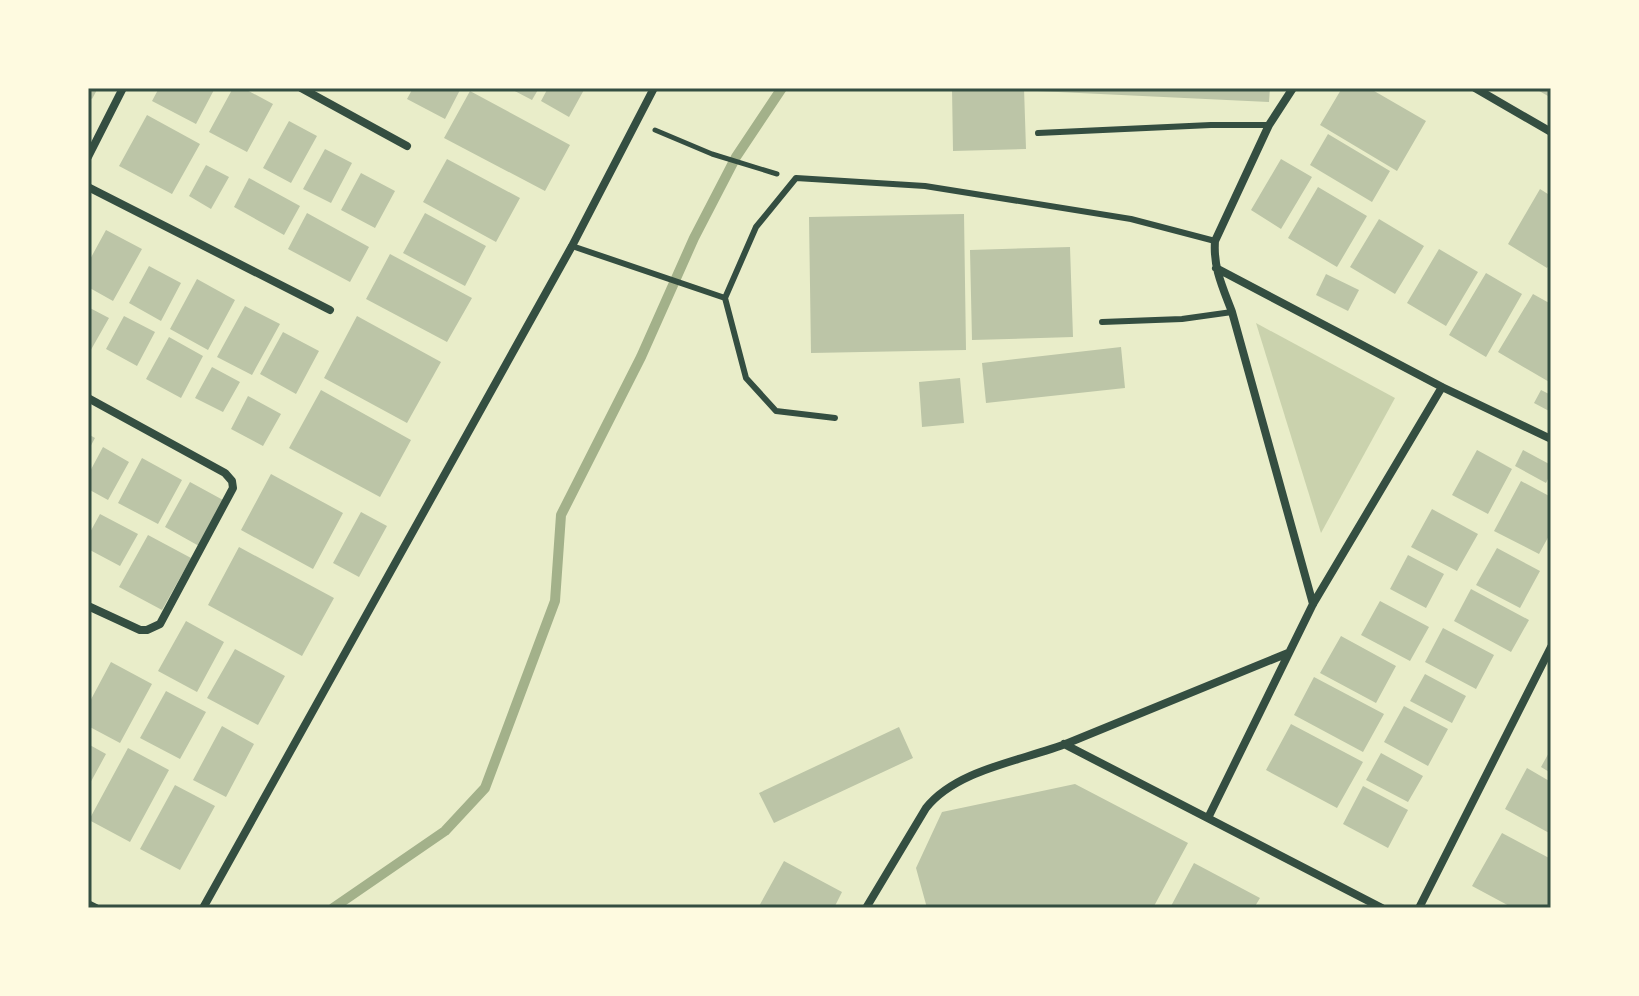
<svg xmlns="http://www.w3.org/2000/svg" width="1639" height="996" font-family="'Noto Serif',serif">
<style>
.green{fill:#cad2ad}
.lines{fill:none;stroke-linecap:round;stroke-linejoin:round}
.stream{stroke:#a3b18a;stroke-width:10}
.building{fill:#bcc5a7}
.path{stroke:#344e41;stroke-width:5}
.service{stroke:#344e41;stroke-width:6}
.minor{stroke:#344e41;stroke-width:8}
.neatline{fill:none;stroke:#344e41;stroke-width:3}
</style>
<rect width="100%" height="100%" fill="#e9edc9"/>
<path class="green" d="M1256,323L1395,398L1321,533Z"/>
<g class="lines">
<path class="stream" d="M333,908L445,831L485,788L555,601L561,515L641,357L694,238L736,157L782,88"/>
</g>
<path class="building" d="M88,88H98L92,99L88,97Z
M159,88H215L196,124L152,101Z
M233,88H243L273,104L247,152L209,132Z
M413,88H461L445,119L407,99Z
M509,88H539L532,100Z
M548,88H585L569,117L541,101Z
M952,88H1024L1026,149L953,151Z
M1037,88H1270L1269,102L1037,91Z
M1342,88H1369L1426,121L1397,171L1320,125Z
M1534,88H1551V91L1548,96Z
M470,91L570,145L545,191L444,138Z
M147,115L200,144L172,194L119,166Z
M289,121L317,136L291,183L263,168Z
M1328,134L1390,171L1372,202L1310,165Z
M325,149L352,163L331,203L303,189Z
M447,159L520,198L496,242L423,202Z
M1281,159L1312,177L1281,229L1251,210Z
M206,165L229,177L211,209L189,196Z
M361,173L395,191L375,228L341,210Z
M249,178L300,206L284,235L234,207Z
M1318,187L1367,216L1337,267L1288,238Z
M1540,189L1551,196V262L1547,268L1508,244Z
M307,213L369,247L350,282L288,249Z
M425,213L486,246L465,286L403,253Z
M964,214L966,350L811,353L809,217Z
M1379,219L1424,246L1395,294L1350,267Z
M106,230L142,249L113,301L88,287V263Z
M1070,247L1073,337L972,340L970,250Z
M1439,249L1478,272L1446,326L1407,303Z
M390,254L472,298L447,342L366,299Z
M149,266L181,283L161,321L129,303Z
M1486,273L1522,294L1486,357L1449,335Z
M1326,274L1359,290L1348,311L1316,295Z
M197,279L235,300L208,350L170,329Z
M1533,294L1551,304V383L1498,352Z
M245,306L280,324L252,375L217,357Z
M88,307L109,318L88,355Z
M124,316L155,332L137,366L106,349Z
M357,316L441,362L407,423L324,378Z
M283,332L319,351L296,394L260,374Z
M169,337L203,356L181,398L146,379Z
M1121,347L1125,388L986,403L982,363Z
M212,367L240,382L223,412L195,398Z
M960,378L964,423L922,427L919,382Z
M321,390L411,440L380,497L289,448Z
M1541,390L1551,395V412L1534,403Z
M248,396L281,414L263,446L231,429Z
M88,434L95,438L88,451Z
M103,447L129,462L108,500L88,489V475Z
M1477,450L1512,469L1488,514L1452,495Z
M1523,450L1551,465V473L1546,483L1515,466Z
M142,458L182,480L158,524L118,503Z
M271,474L343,513L313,569L241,530Z
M1521,481L1551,497V532L1539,554L1494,531Z
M190,482L223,500L199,546L165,527Z
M1432,509L1478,534L1457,571L1411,547Z
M361,512L387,526L359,577L333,563Z
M100,514L138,534L120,566L88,549V536Z
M148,535L191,558L162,610L119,587Z
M239,547L334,598L302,656L208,605Z
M1497,548L1540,571L1520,608L1476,585Z
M1408,555L1444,574L1426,608L1390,589Z
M1471,589L1529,620L1511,652L1454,621Z
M1380,601L1429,627L1410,661L1361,635Z
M186,621L224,642L197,692L158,671Z
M1443,628L1494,655L1476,689L1425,662Z
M1341,636L1396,666L1376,703L1320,673Z
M235,649L285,676L258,725L207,698Z
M111,662L152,684L120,743L88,726V705Z
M1425,674L1466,696L1452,723L1410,701Z
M1314,677L1384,714L1363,752L1294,715Z
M166,691L206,712L180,759L140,738Z
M1404,706L1448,729L1428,766L1384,742Z
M1291,724L1363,762L1337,808L1266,770Z
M222,726L254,744L226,797L193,780Z
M899,727L913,758L774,823L759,793Z
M88,744L106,754L88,787Z
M128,748L169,770L130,842L89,820Z
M1551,749V773L1541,767Z
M1381,753L1423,776L1408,802L1366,780Z
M1527,768L1551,782V834L1505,809Z
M1075,784L1188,843L1153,908H927L916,868L942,812Z
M175,785L215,806L180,870L140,849Z
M1363,786L1408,810L1388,848L1343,824Z
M1502,833L1551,859V908H1513L1472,886Z
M784,861L842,892L834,908H758Z
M1194,863L1260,898L1254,908H1170Z"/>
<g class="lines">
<path class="path" d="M655,130L712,154L777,174"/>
<path class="service" d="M1038,133L1211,125H1269
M572,246L725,298
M1102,322L1182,319L1232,312
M835,418L776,411L746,378L725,298L756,227L796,178L925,186L1131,219L1215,241"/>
<path class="minor" d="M301,88L407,146
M1293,88L1269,125L1215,241C1213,268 1223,288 1232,312L1313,604
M1475,88L1551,132
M88,157L123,88
M88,187L330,310
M1216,268L1442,387L1551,439
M88,398L225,473L232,481L233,488L160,624L147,630H140L88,606
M1064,744L1382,908
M1208,818L1313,604L1442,387
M88,904L96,908
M203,908L572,246L654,88
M866,908L926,808C957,769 1022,761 1068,743C1141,713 1214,683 1288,653
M1419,908L1551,647"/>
</g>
<rect width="1639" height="996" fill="none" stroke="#fefae0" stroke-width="180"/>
<rect x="90" y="90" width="1459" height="816" class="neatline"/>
</svg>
